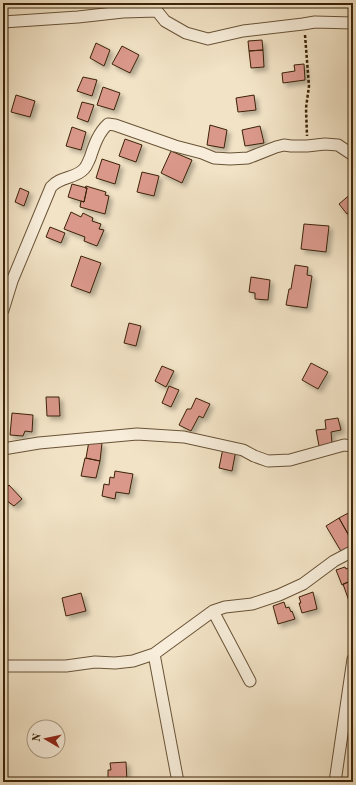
<svg xmlns="http://www.w3.org/2000/svg" width="356" height="785" font-family="'Old Standard TT',serif">
<style>
.building{fill:#da988b;stroke:#3b2306;filter:url(#shadow)}
.lines{fill:none;stroke-linecap:round;stroke-linejoin:round}
.minor-casing{stroke:#695336;stroke-width:13}
.path{stroke:#3b2306;stroke-width:2.5;stroke-dasharray:3 2;stroke-linecap:butt}
.minor{stroke:#f7edda;stroke-width:11}
</style>
<defs>
<filter id="shadow"><feDropShadow dx="3.5" dy="3.5" stdDeviation="2" flood-color="#0004"/></filter>
</defs>
<rect width="100%" height="100%" fill="#f2e3c6"/>
<filter id="stains"><feTurbulence type="fractalNoise" baseFrequency=".005" numOctaves="4"/><feColorMatrix values="0 0 0 0 .2 0 0 0 0 .09 0 0 0 0 .02 0 0 0 .5 -.17"/></filter>
<radialGradient id="worn" r=".72"><stop offset=".6" stop-color="#630" stop-opacity="0"/><stop offset="1" stop-color="#630" stop-opacity=".3"/></radialGradient>
<path class="building" d="M262,40L263,50L249,51L248,41Z
M96,43L110,50L104,66L90,58Z
M122,46L139,55L130,73L112,64Z
M263,50L264,67L251,68L249,51Z
M304,64L305,80L283,83L282,73L295,71L294,65Z
M83,77L97,80L92,96L77,91Z
M103,87L120,93L114,110L97,105Z
M16,95L35,101L30,117L11,112Z
M254,95L256,110L238,112L236,98Z
M82,102L94,105L88,122L77,118Z
M210,125L227,130L224,148L207,145Z
M260,126L264,143L245,146L242,130Z
M72,127L86,132L81,150L66,146Z
M125,139L142,145L136,162L119,156Z
M171,151L192,160L182,183L161,173Z
M102,159L120,165L115,184L96,178Z
M142,172L159,176L154,196L137,192Z
M72,184L87,188L84,202L68,197Z
M86,186L106,192L105,195L109,196L105,214L80,207L81,201L84,202L87,188H85Z
M20,188L29,192L24,206L15,202Z
M353,192V210L347,214L339,204Z
M71,212L81,217L83,213L93,218L92,221L101,224L99,229L104,230L97,246L84,241L85,237L64,229Z
M304,224L329,226L326,252L301,249Z
M50,227L65,233L61,243L46,237Z
M81,256L101,263L90,293L71,286Z
M295,265L308,267L307,275L312,276L307,308L286,305L289,289H291Z
M251,277L270,280L268,300L255,299V293L249,292Z
M129,323L141,326L136,346L124,343Z
M311,363L328,372L318,389L302,380Z
M162,366L174,371L166,387L155,381Z
M169,386L179,390L171,407L162,403Z
M46,397H59L60,416H47Z
M196,398L210,404L203,418L199,416L191,431L179,425L187,409H191Z
M12,413L33,415L32,432L25,431L23,436L10,435Z
M338,418L341,430L331,432L332,443L319,446L316,430L326,429L325,420Z
M89,441L102,443L100,461L86,458Z
M223,448L236,450L232,471L219,468Z
M85,458L100,461L96,478L81,476Z
M115,471L133,474L129,494L116,492L115,499L102,496L104,484L109,485L110,477L114,478Z
M9,485L22,499L14,506L3,498V492Z
M352,511L353,512V543L339,518Z
M339,518L353,543V546L342,553L326,526Z
M353,566V580L342,585L336,570L345,567L346,569Z
M353,580V600L349,601L343,584Z
M313,592L317,609L302,613L299,603H301L299,597Z
M81,593L86,611L66,616L62,598Z
M284,602L286,608L289,607L291,612L292,611L295,619L278,624L273,606Z
M126,762L127,782H108V770H111L110,763Z"/>
<g class="lines">
<defs>
<path id="minor" d="M3,22L78,17L123,12L157,11L165,21L186,33L208,39L243,31L303,24L315,22L353,23
M3,310L12,281L51,187C60,176 75,179 84,169C87,166 88,162 90,158C94,146 98,133 108,124L115,125L175,146L202,153L214,158L230,159L248,158L276,147L284,145L291,146H307L325,144L338,145L353,155
M3,449L39,443L137,434L184,437L243,450L254,456L268,461L290,460L344,445L353,446
M213,611L250,681
M154,654L178,782
M3,666H66L95,662L115,663L133,661L154,654L213,611L225,607L252,604L279,595L303,584L334,561L353,551
M335,782L353,659"/>
</defs>
<use href="#minor" class="minor-casing"/>
<path class="path" d="M305,35L309,86L306,108L307,136"/>
<use href="#minor" class="minor"/>
</g>
<rect width="356" height="785" fill="none" stroke="#f2e3c6" stroke-width="16"/>
<rect x="4" y="4" width="348" height="777" fill="none" stroke="#3b2306" stroke-width="2"/>
<rect x="8" y="8" width="340" height="769" fill="none" stroke="#3b2306"/>
<g transform="translate(46 739) rotate(279)"><circle r="19" fill="#f7edda" stroke="#ac9c85"/>
<path d="M0-3L7 15L0 10L-7 15Z" fill="#8f2418"/>
<text y="-6" font-size="11" font-weight="bold" text-anchor="middle" fill="#3b2306">N</text>
</g>
<rect width="100%" height="100%" filter="url(#stains)"/>
<rect width="100%" height="100%" fill="url(#worn)"/>
</svg>
